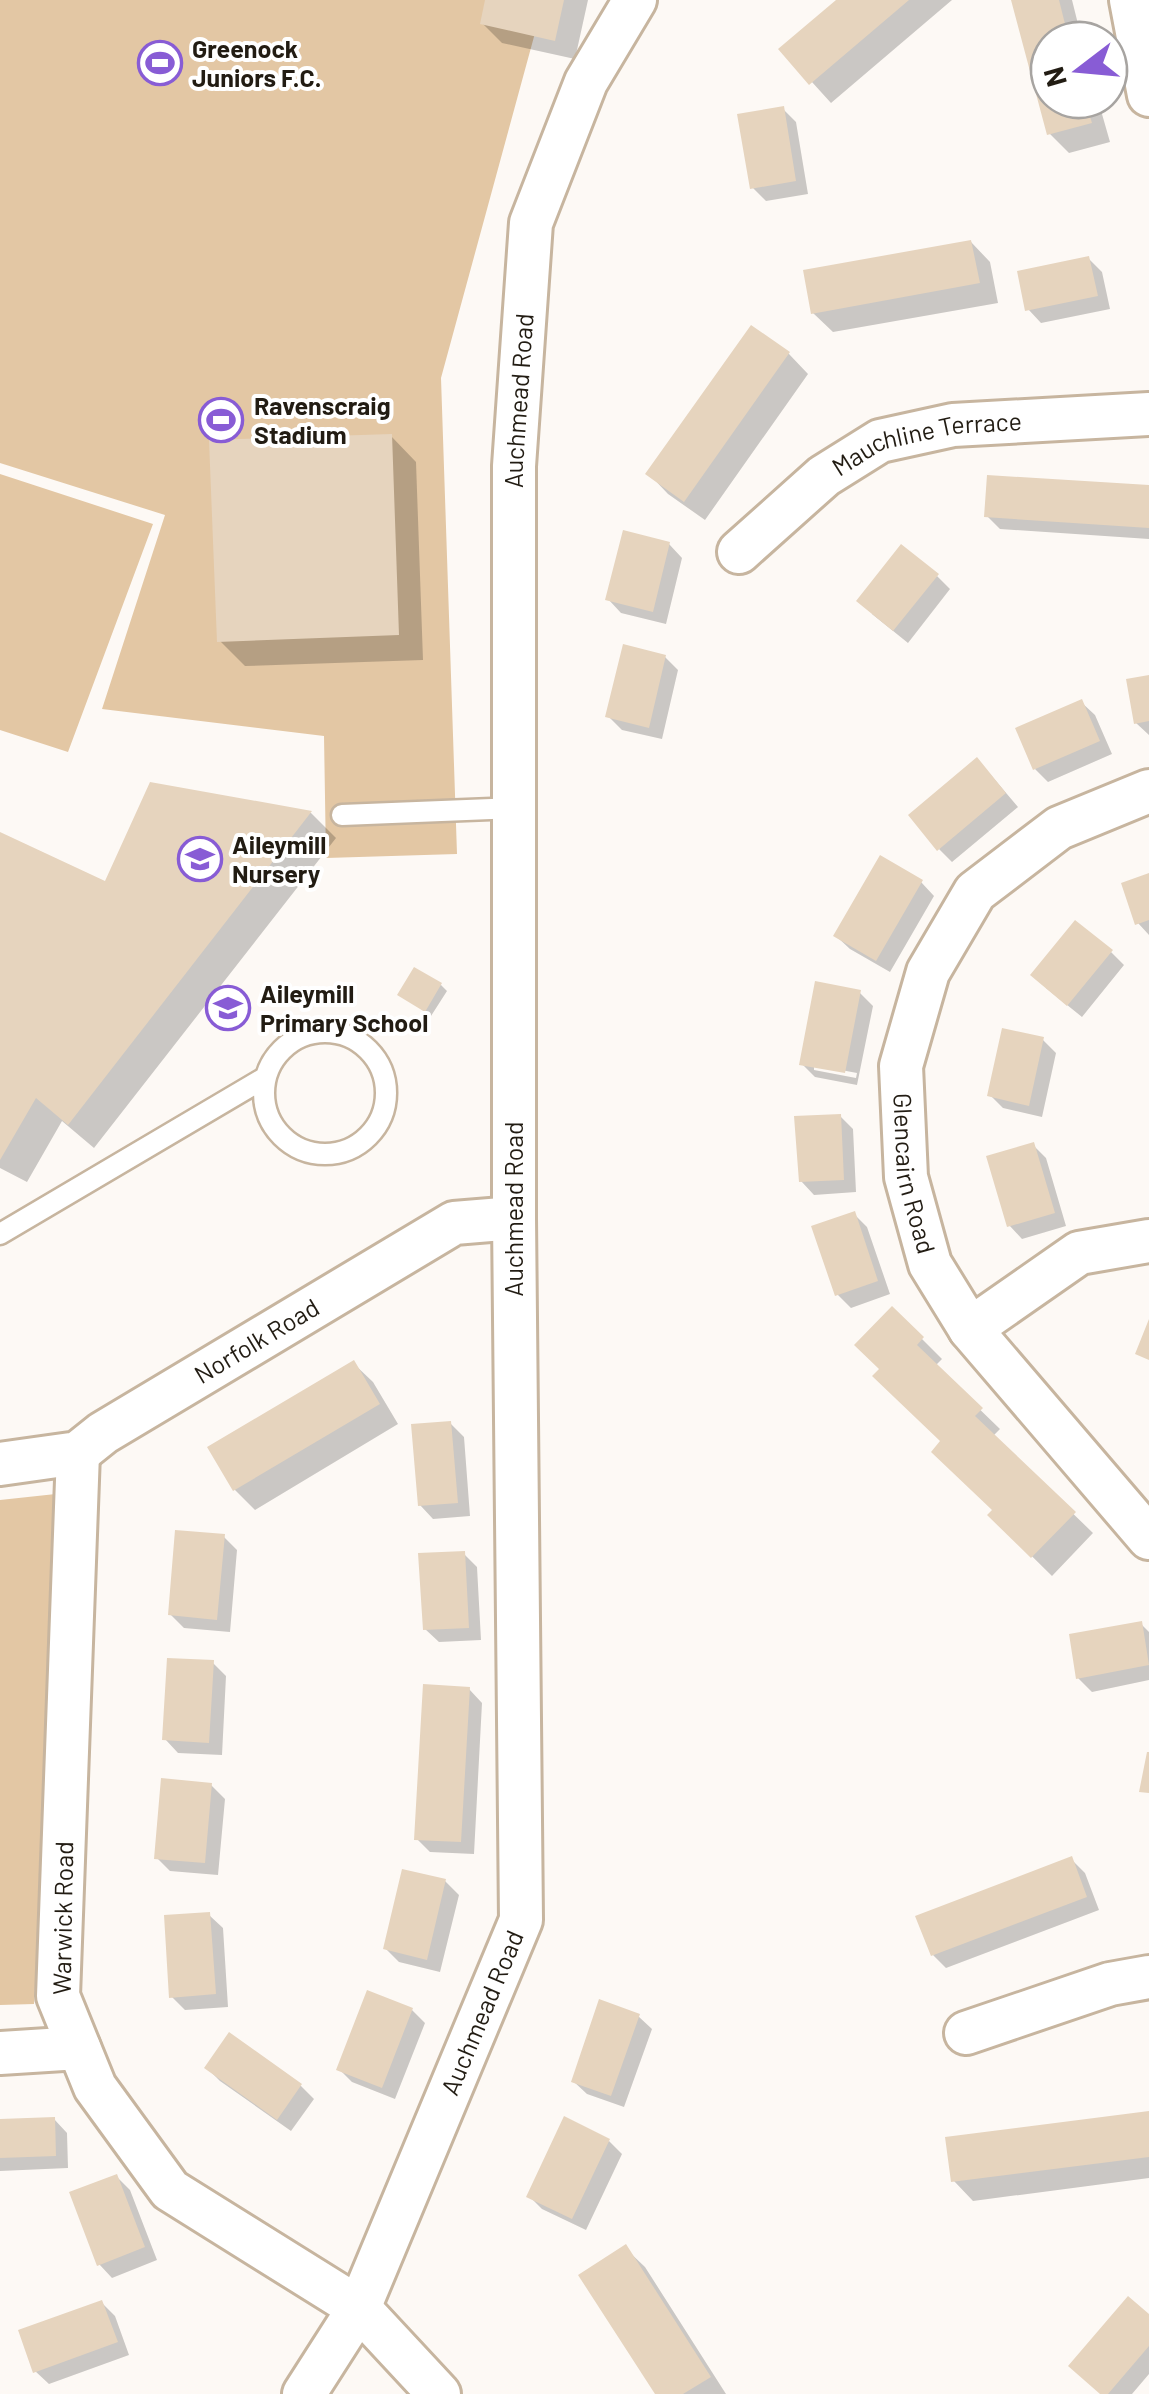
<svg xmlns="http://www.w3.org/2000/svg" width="1149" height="2394" font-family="Barlow,sans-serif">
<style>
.green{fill:#e3c7a4}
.shadow{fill:#0003;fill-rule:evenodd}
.building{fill:#e6d4be}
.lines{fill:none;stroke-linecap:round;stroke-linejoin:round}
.lane-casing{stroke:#c7b59f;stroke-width:25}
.street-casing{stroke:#c7b59f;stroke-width:48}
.lane{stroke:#fff;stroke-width:20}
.street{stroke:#fff;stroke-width:42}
.labels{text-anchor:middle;stroke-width:8;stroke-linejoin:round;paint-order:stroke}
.poi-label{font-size:25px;font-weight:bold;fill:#221c13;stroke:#fff;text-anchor:start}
.street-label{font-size:25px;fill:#221c13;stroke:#fff}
</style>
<rect width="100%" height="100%" fill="#fdf9f5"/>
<path class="green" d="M0,0H544L441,378L457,854L326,858L324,736L102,709L165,515L0,463Z
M0,474L153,524L68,752L0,730Z
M65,1493L34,2004L0,2005V1500Z"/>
<path class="shadow" d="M488,0H588L575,59L502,43L482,23Z
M839,0H952L831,103L782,49Z
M1014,0H1072L1082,40H1049V100H1098L1110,142L1069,153L1050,134Z
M783,109L796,122L808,194L766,201L753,188Z
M971,242L990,262L998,303L833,332L813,313Z
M1088,258L1102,272L1110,309L1041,323L1028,309Z
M752,328L789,354L808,374L705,520L668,494L649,474Z
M391,436L416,462L423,660L245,666L220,641Z
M1149,488V539L1000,529L987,516Z
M669,544L682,558L666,624L621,613L608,599Z
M937,576L950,589L908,643L872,614Z
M665,657L678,670L662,739L622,730L608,716Z
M1149,678V735L1136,723Z
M1081,702L1095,715L1112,754L1048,782L1035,769Z
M990,774L1018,807L952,862L939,849Z
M152,785L311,813L336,838L94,1148L62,1121L27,1182L0,1168V835L106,884Z
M1149,876V935L1138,923Z
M921,882L934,896L890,972L850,949L836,936Z
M1111,952L1124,965L1082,1017L1046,988Z
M441,985L447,991L431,1016L401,995Z
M859,992L873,1006L857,1085L815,1077L802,1064ZM814,1065L857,1073L856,1078L814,1070Z
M1043,1040L1056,1053L1042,1117L1003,1108L990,1095Z
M840,1116L853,1129L856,1192L814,1195L801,1181Z
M1033,1145L1046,1158L1066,1226L1022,1239L1009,1225Z
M854,1214L867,1227L890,1294L851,1308L837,1294Z
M892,1309L942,1359L935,1366L1000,1429L993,1436L1093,1533L1052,1576L990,1515L995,1511L943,1442L882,1369Z
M353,1363L373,1382L398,1424L255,1510L235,1490L210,1448Z
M450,1423L464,1437L470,1516L433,1519L420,1505Z
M224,1537L237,1550L230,1632L184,1628L170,1614Z
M464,1554L477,1567L481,1640L439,1642L425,1629Z
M1141,1624L1149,1632V1680L1092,1692L1078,1678Z
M213,1663L226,1676L222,1755L178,1753L165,1739Z
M469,1689L482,1703L474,1854L430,1852L417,1839Z
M211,1785L225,1799L218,1875L170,1871L157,1858Z
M1071,1859L1085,1873L1099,1910L946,1968L933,1955Z
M445,1881L459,1895L440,1972L399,1962L386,1949Z
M209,1915L223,1928L228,2007L185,2010L172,1997Z
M412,2010L425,2023L395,2099L352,2082L339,2069Z
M638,2016L652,2029L624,2107L587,2094L573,2081Z
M207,2068L301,2086L314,2099L291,2131L220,2081Z
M1149,2114V2178L973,2201L954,2181Z
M54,2119L67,2133L68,2168L0,2171V2122Z
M609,2141L622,2154L586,2230L542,2209L529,2196Z
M117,2177L130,2190L157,2260L112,2278L99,2264Z
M625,2248L645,2267L726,2394H658Z
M101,2302L115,2316L129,2355L49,2384L35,2371Z
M1149,2317V2374L1132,2394H1101Z"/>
<path class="building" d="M485,0H564L555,41L480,24Z
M836,0H909L809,85L778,49Z
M1011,0H1059L1069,40H1049V100H1085L1092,123L1047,135Z
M784,106L796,181L750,189L737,114Z
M971,240L980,283L811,314L803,270Z
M1089,256L1098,296L1025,311L1017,271Z
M751,325L790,352L684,502L645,474Z
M392,434L399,635L217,642L209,440Z
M987,475L1149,485V528L984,517Z
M623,530L670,542L653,612L605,600Z
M901,544L939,574L893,631L856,601Z
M623,644L666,655L649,728L605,717Z
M1149,675V721L1134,724L1126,679Z
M1082,699L1100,741L1033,770L1015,728Z
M977,757L1006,793L937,851L908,815Z
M150,782L312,811L68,1125L36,1098L0,1160V832L105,881Z
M880,855L923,880L876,961L833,936Z
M1149,873V920L1135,925L1121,883Z
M1075,920L1113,950L1067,1006L1030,975Z
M414,967L442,983L425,1012L397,995Z
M815,981L861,990L845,1073L799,1065Z
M1002,1028L1044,1037L1029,1106L987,1096Z
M841,1114L844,1180L799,1182L794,1116Z
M1034,1142L1055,1213L1007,1227L986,1156Z
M855,1211L878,1281L835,1296L811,1226Z
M892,1306L924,1337L917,1345L983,1408L975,1416L1076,1512L1031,1558L987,1515L992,1510L931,1452L940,1441L872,1376L879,1369L854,1345Z
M1149,1319V1360L1135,1354Z
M354,1360L380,1404L233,1491L207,1447Z
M451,1421L458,1503L418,1506L411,1424Z
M175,1530L225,1534L217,1620L168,1615Z
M465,1551L469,1628L423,1630L418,1553Z
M1142,1621L1149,1665L1076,1679L1069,1634Z
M167,1658L214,1660L209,1743L162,1740Z
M423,1684L470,1687L461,1842L414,1840Z
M1147,1752H1149V1793L1139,1792Z
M161,1778L212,1783L205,1863L154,1859Z
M1072,1856L1087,1897L931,1956L915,1916Z
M402,1869L446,1879L427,1960L383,1949Z
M210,1912L216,1994L169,1998L164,1915Z
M367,1990L413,2008L382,2088L336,2070Z
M599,1999L640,2014L611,2096L571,2082Z
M229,2032L302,2084L277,2120L204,2068Z
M1149,2111V2157L951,2182L945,2137Z
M564,2116L610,2139L572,2219L526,2197Z
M55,2117L56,2156L0,2158V2119Z
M117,2174L145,2247L97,2266L69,2192Z
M626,2244L711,2377L683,2394H655L578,2275Z
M1128,2296L1149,2314V2346L1108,2394H1100L1068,2366Z
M102,2300L118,2342L33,2373L18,2330Z"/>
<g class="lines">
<defs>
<path id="lane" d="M342,815L514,808
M264 1093a61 61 0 1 1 122 0a61 61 0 1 1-122 0Z
M0,1234L266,1077"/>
<g id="street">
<path d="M1131,0L1149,95"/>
<path id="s1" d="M739,552L824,476L880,441L953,425L1149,414"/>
<path id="s2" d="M1149,791L1059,828L975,892L928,972L901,1066L906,1177L930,1264L970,1329L1149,1538"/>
<path d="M970,1329L1079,1253L1149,1241"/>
<path d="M78,1453L58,1996L95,2087L170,2190L359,2308L439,2394"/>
<path id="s3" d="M0,1464L78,1453L103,1433L454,1223L514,1218"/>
<path d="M966,2033L1110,1984L1149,1977"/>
<path d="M0,2053L79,2048"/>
<path id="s4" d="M304,2394L359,2308L521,1920L514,1218V466L531,223L586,82L635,0"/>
</g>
</defs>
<use href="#lane" class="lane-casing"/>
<use href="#street" class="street-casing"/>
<use href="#lane" class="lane"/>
<use href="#street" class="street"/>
</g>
<defs>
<symbol id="stadium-ring" viewBox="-11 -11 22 22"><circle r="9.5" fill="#fff" stroke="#885cd5" stroke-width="1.5"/><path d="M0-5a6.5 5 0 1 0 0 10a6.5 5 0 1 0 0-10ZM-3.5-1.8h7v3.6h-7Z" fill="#885cd5"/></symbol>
<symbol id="school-ring" viewBox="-11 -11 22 22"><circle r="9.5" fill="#fff" stroke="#885cd5" stroke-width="1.5"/><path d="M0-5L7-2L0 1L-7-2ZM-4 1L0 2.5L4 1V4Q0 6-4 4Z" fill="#885cd5"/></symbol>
</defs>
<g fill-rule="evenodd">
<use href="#stadium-ring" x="135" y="38" width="50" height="50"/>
<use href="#stadium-ring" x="196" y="395" width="50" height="50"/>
<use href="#school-ring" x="175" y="834" width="50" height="50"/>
<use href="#school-ring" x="203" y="983" width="50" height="50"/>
</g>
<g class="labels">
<g class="poi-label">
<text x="192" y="58">Greenock<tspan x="192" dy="29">Juniors F.C.</tspan></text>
<text x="254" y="415">Ravenscraig<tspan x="254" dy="29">Stadium</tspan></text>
<text x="232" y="854">Aileymill<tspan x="232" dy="29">Nursery</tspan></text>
<text x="260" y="1003">Aileymill<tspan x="260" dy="29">Primary School</tspan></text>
</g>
<g class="street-label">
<text dy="9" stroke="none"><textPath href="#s4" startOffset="2042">Auchmead Road</textPath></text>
<text dy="9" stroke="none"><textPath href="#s1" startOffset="225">Mauchline Terrace</textPath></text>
<text dy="9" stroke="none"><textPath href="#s2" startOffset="502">Glencairn Road</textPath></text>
<text transform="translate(514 1209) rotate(-90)" y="9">Auchmead Road</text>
<text dy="9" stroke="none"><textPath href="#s3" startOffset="290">Norfolk Road</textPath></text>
<text transform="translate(63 1918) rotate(-89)" y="9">Warwick Road</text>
<text dy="9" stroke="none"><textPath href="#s4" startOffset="422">Auchmead Road</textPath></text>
</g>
</g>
<g transform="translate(1079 70) rotate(254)"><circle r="48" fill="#ffffff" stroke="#a7a4a1" stroke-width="2.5"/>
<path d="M0-8L18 38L0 25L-18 38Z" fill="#885cd5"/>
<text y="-15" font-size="28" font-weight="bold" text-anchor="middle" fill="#221c13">N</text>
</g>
</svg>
